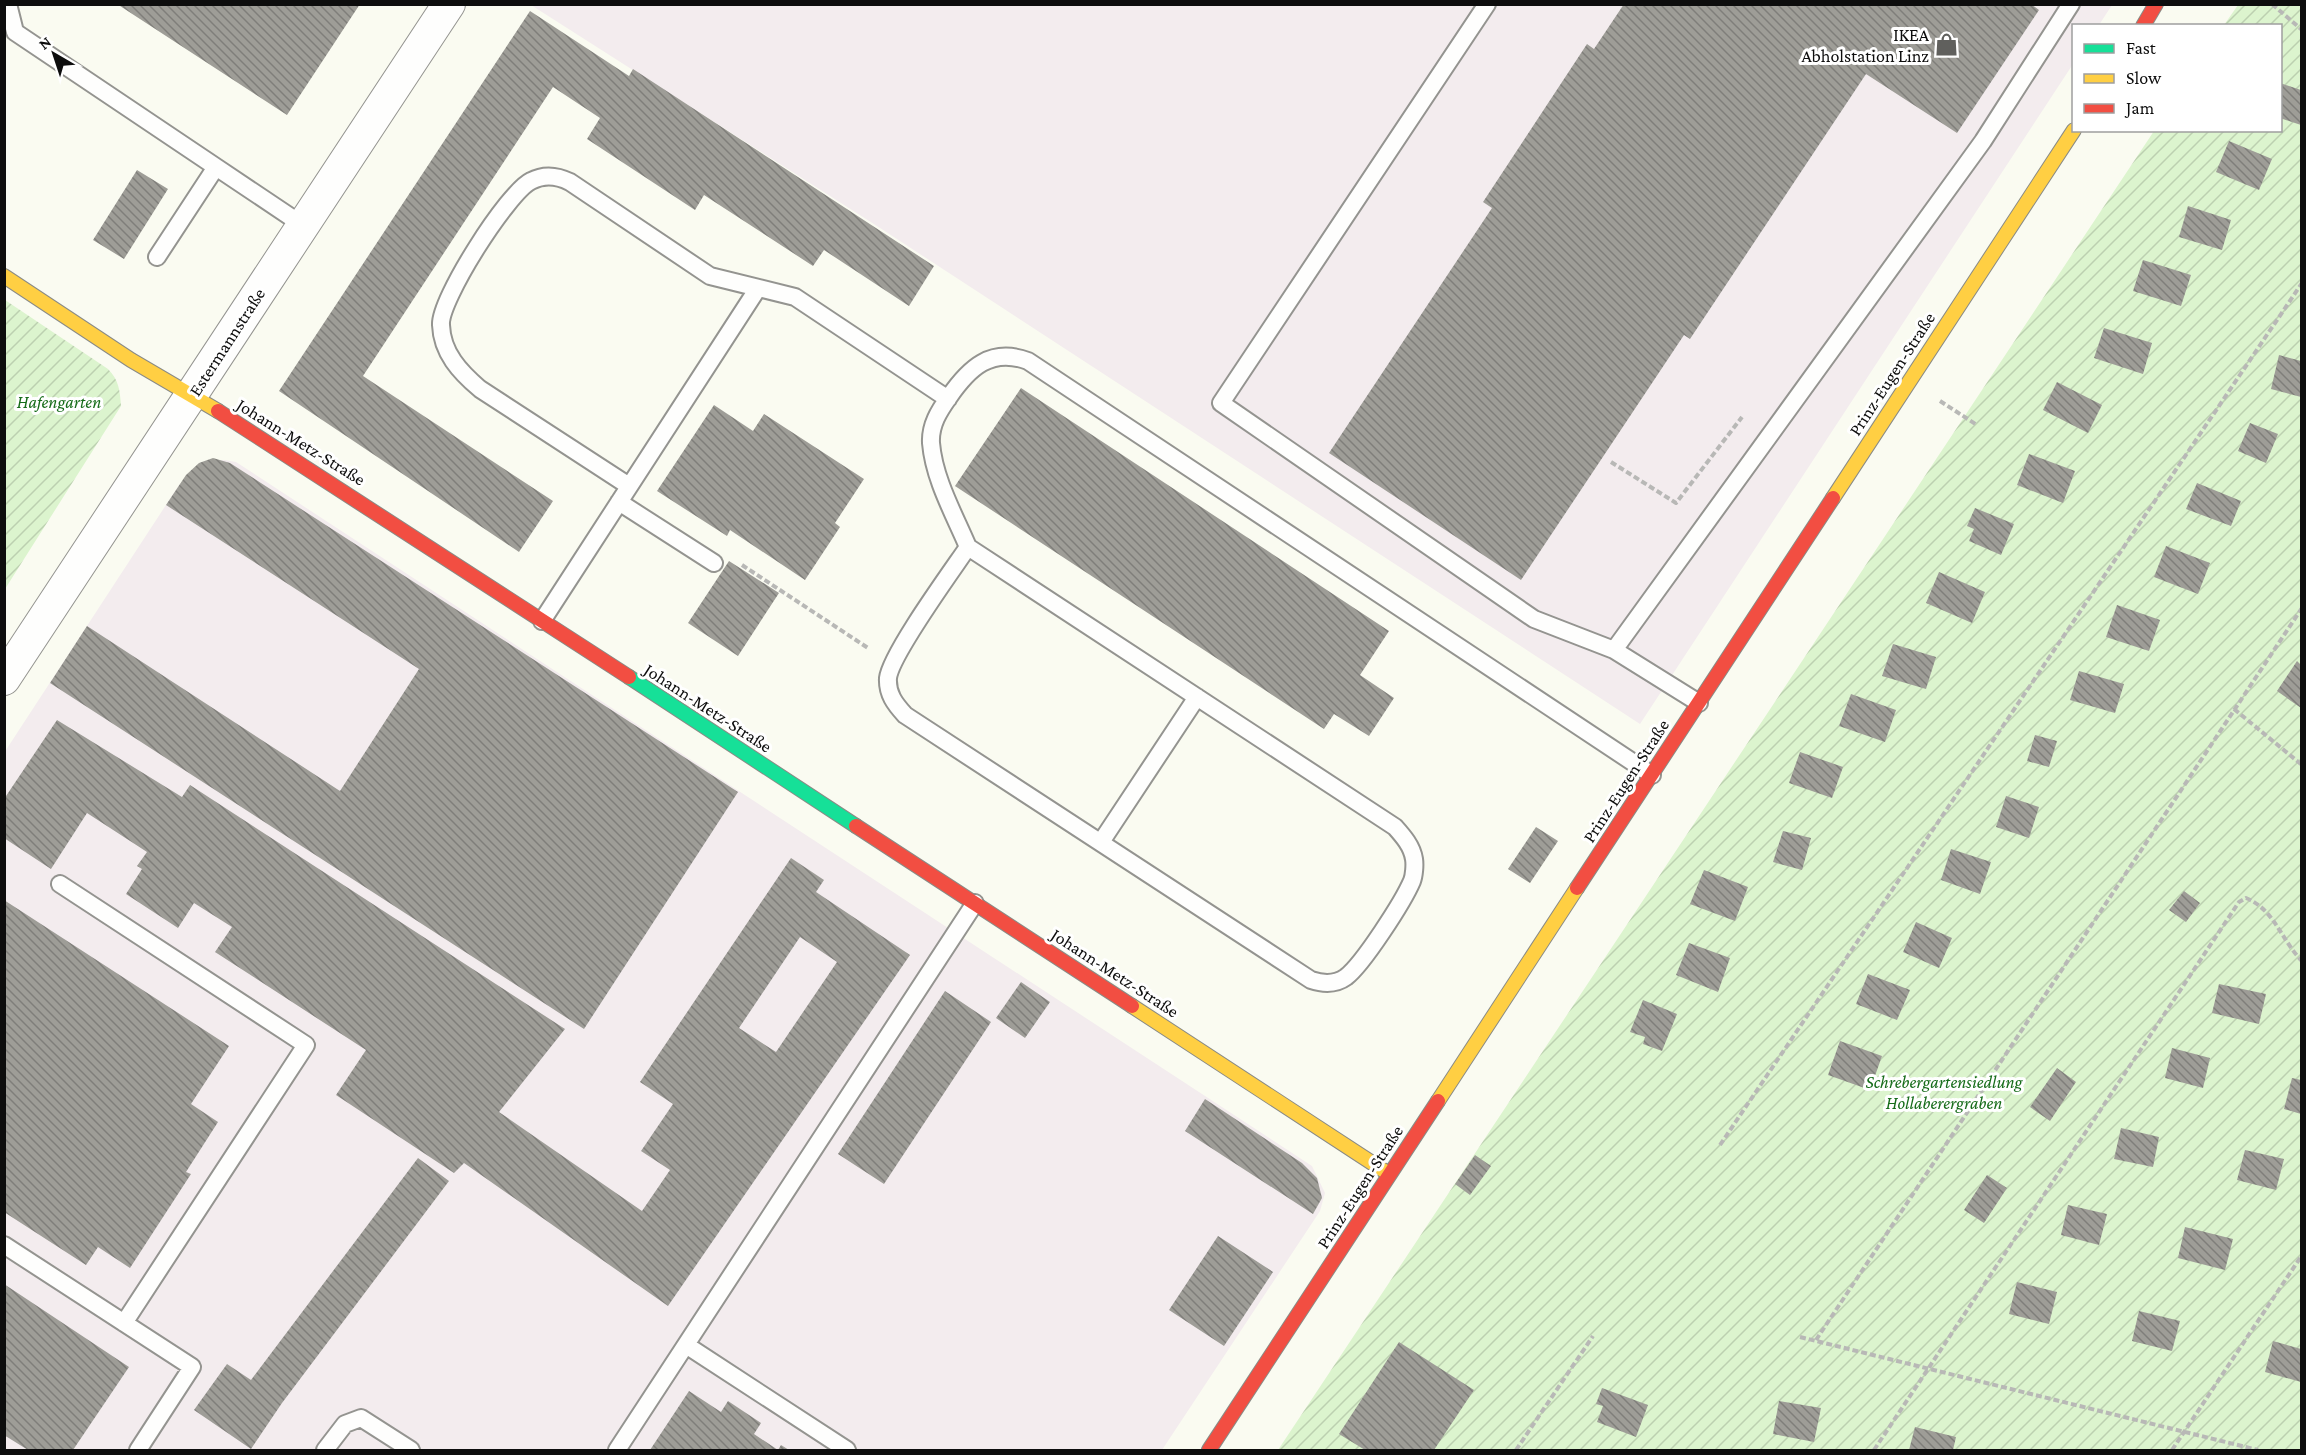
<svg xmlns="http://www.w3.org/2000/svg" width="2306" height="1455" font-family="'Crimson Pro',serif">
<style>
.industrial{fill:#f3ecee}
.garden{fill:url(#garden-furrows)}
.building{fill:url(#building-back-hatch);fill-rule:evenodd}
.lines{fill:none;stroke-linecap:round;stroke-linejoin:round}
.lane-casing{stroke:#949490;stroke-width:20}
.street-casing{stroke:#949490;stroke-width:34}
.fast-casing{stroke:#8a8b86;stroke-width:16}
.slow-casing{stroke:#8a8b86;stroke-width:16}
.jam-casing{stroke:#8a8b86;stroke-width:16}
.path{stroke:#b8b8b6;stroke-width:4;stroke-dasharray:6 3;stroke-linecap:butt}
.lane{stroke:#fefefd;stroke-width:16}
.street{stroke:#fefefd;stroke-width:32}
.fast{stroke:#16e098;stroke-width:14}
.slow{stroke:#ffcf43;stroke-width:14}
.jam{stroke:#f24e42;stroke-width:14}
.labels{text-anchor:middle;stroke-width:6;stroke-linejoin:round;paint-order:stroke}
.poi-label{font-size:18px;fill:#0d0d0d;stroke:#fff;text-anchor:end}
.street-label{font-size:18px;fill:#0d0d0d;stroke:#fff}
.park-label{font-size:18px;font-style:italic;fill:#166c19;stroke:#fff}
</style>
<defs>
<pattern id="garden-furrows" width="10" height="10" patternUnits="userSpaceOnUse" patternTransform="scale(1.5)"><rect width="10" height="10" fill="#dcf4ce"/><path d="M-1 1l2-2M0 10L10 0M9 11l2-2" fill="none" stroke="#bcd0b0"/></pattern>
<pattern id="building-back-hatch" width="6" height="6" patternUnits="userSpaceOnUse" patternTransform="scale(1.5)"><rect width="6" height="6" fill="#9e9d97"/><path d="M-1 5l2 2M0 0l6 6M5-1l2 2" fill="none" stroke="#7f7e7a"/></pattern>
</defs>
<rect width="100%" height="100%" fill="#fafbf1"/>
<path class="industrial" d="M531,5H2112L2099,25L2074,26L2073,64L1640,724L877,226Z
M224,460L236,462L1312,1166L1325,1193L1320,1211L1162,1450H5L4,753L179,485L205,463Z"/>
<path class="garden" d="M2238,5H2301V1450H1278L2154,131L2280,130V26L2224,25Z
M5,300L108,369C119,380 120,391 121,406L5,589Z"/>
<path class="building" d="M117,4H360L287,115Z
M1624,4H2031L2039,10L1957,133L1866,74L1690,339L1684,335L1521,580L1329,453L1492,208L1483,202L1587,44L1594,49Z
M530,11L629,76L633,69L934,266L909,306L824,250L813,266L704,195L695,210L587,139L600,118L553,87L363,376L553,501L519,552L279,391Z
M2280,83L2301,90V125L2280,118Z
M2229,141L2272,159L2259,190L2216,172Z
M137,170L168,189L124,259L93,240Z
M2188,206L2231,220L2222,250L2179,237Z
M2143,260L2191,275L2181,306L2133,291Z
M2104,328L2152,343L2143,374L2094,358Z
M2279,355L2301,361V397L2271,389Z
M2057,382L2102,405L2088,433L2043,410Z
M1021,388L1389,631L1360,675L1394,698L1369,736L1334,714L1324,729L955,486Z
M714,405L753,431L764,414L864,479L835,523L840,527L805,580L730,530L727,536L657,491Z
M2250,423L2278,434L2266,463L2238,451Z
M2029,454L2075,471L2063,503L2017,485Z
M213,458L230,463L738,792L584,1029L50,683L87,626L340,791L419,669L166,505L186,475L199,463Z
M2197,483L2241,501L2231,526L2186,509Z
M1975,508L2014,524L2001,555L1969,541L1974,529L1967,526Z
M2166,546L2210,563L2198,594L2154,577Z
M729,561L779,593L738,656L688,623Z
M1939,572L1985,592L1972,623L1926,603Z
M2117,605L2160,620L2149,651L2106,637Z
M1893,644L1936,657L1926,689L1882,676Z
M2297,661L2301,665V708L2277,691Z
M2079,671L2124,684L2115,713L2070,700Z
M1851,694L1896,710L1885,742L1839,726Z
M57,720L182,797L190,785L565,1029L499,1112L642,1211L670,1170L641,1151L673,1104L640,1082L791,858L824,880L816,892L910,955L668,1306L464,1163L454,1173L336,1095L366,1050L215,952L232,927L194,903L178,928L126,894L142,869L137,866L147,852L87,813L51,869L4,838V799ZM800,937L837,962L776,1052L739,1028Z
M2035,735L2057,741L2049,767L2027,761Z
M1800,752L1843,767L1832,798L1789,783Z
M2006,796L2039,807L2029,838L1996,827Z
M1536,827L1558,841L1530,883L1508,869Z
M1783,831L1811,838L1802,870L1773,862Z
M1951,849L1991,862L1980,894L1941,880Z
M1704,870L1748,887L1735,921L1690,904Z
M2184,891L2200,903L2186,922L2169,910Z
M4,900L229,1046L191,1104L218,1122L186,1172L191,1174L130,1268L98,1247L86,1265L4,1212Z
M1916,922L1952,938L1939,968L1903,952Z
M1689,943L1730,958L1718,992L1676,975Z
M1868,974L1910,990L1897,1020L1856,1004Z
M1021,982L1050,1002L1025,1038L996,1018Z
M2219,984L2266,994L2259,1024L2212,1013Z
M945,991L991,1022L884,1184L838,1154Z
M1643,1000L1677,1014L1662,1051L1643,1044L1645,1037L1630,1032Z
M1840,1041L1882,1056L1870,1090L1828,1075Z
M2172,1048L2210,1058L2203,1088L2165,1078Z
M2057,1068L2076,1082L2050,1121L2030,1107Z
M2292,1078L2301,1080V1114L2284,1109Z
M1205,1099L1302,1163L1317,1178L1322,1198L1313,1214L1185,1131Z
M2121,1128L2159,1137L2153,1167L2114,1159Z
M2245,1150L2284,1159L2276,1190L2237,1180Z
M1475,1155L1491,1166L1470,1195L1455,1184Z
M418,1158L449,1181L282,1403L251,1449L194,1410L227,1364L251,1380Z
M1987,1175L2007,1188L1984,1223L1964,1210Z
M2068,1205L2107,1214L2099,1245L2061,1235Z
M2185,1227L2233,1239L2225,1270L2178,1258Z
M1218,1236L1273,1272L1224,1346L1169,1310Z
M2017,1282L2057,1292L2049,1324L2009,1314Z
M4,1284L129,1367L73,1450H28L4,1435Z
M2139,1311L2180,1321L2172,1351L2132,1341Z
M2273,1341L2301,1349V1382L2265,1372Z
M1399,1342L1474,1390L1434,1450H1365L1339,1434Z
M1602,1388L1648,1405L1636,1437L1597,1422L1603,1406L1596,1404Z
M689,1391L721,1412L728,1401L761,1423L754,1434L778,1450L781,1445L789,1450H650Z
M1779,1401L1821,1408L1814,1442L1773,1434Z
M1915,1427L1956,1437L1953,1450H1909Z"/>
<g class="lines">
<defs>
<path id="lane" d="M8,4L15,32L216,167
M1487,4L1221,403L1534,619L1614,650L1699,703
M157,257L216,167L304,226
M629,486L480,389C460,372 442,353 441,325C439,300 508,192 531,181C544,174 558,176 570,182L710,276L795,297L948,399
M619,502L714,563
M968,547C951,572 891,654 888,678C887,694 895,704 905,715L1311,980C1323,984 1335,985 1346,977C1363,964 1403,902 1412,881C1414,876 1415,865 1414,859C1412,846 1403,836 1395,827L968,547C954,514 934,479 931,443C930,425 939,411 949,397C969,368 991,347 1028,361L1652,775
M542,621L758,288
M1614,650L1983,141L2071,4
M1101,842L1197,697
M60,884L306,1045L124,1323
M4,1245L192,1367L138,1450
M686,1345L847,1450
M325,1450L345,1424L361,1418L411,1450
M617,1450L975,903"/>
<path id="street" d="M4,679L449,4"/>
<path id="fast" d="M629,677L856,826"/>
<path id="slow" d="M4,276L131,360L218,411
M1833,498L2074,130
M1132,1006L1389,1174
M1438,1101L1577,888"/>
<path id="jam" d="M2143,26L2156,4
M218,411L629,677
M856,826L1132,1006
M1577,888L1833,498
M1209,1450L1438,1101"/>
</defs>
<use href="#lane" class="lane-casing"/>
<use href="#street" class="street-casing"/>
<use href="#fast" class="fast-casing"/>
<use href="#slow" class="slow-casing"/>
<use href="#jam" class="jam-casing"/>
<path class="path" d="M2272,4L2302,30
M1940,401L1977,425
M1611,462L1676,503L1742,417
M742,565L868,648
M2234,709L2302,765
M1720,1145L2302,283
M1800,1337L2258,1450
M1816,1340L2302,608
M1516,1450L1593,1336
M1874,1450L2239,902L2246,898C2275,910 2281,940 2302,961
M2172,1450L2302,1255"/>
<use href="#lane" class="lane"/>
<use href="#street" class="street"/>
<use href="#fast" class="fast"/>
<use href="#slow" class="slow"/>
<use href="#jam" class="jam"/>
</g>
<defs>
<symbol id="shop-bare" viewBox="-9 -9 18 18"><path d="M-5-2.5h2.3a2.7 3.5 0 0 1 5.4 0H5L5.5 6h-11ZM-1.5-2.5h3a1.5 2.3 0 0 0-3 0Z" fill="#60605d" stroke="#fff" stroke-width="2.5" paint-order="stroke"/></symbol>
</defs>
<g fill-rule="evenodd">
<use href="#shop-bare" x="1930" y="28" width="33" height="33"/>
</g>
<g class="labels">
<g class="poi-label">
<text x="1929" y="41">IKEA<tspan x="1929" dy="21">Abholstation Linz</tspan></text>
</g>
<g class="street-label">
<text transform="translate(227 342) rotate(-57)" y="6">Estermannstraße</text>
<text transform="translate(1892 374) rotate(-57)" y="6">Prinz-Eugen-Straße</text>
<text transform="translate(301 442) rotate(32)" y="6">Johann-Metz-Straße</text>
<text transform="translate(708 708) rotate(33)" y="6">Johann-Metz-Straße</text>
<text transform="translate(1626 781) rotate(-57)" y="6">Prinz-Eugen-Straße</text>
<text transform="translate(1115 973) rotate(33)" y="6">Johann-Metz-Straße</text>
<text transform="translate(1360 1187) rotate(-57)" y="6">Prinz-Eugen-Straße</text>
</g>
<g class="park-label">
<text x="59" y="408">Hafengarten</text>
<text x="1944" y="1088">Schrebergartensiedlung<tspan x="1944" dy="21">Hollaberergraben</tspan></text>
</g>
</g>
<rect width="2306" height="1455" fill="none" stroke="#0d0d0d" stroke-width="12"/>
<rect x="2072" y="24" width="210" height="108" fill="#ffffff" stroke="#9e9e9e" stroke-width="1.5"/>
<rect x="2084" y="44" width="30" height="9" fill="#16e098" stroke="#9e9e9e" stroke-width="1.5"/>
<text x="2126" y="54" font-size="18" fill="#0d0d0d">Fast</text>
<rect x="2084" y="74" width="30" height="9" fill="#ffcf43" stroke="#9e9e9e" stroke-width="1.5"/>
<text x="2126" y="84" font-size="18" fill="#0d0d0d">Slow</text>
<rect x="2084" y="104" width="30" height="9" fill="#f24e42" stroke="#9e9e9e" stroke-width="1.5"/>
<text x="2126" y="114" font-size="18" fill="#0d0d0d">Jam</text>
<g transform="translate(54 54) rotate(321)" stroke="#ffffff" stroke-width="4.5" paint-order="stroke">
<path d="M0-4.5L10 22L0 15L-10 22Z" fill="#0d0d0d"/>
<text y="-9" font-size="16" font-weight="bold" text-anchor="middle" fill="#0d0d0d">N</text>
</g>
</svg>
